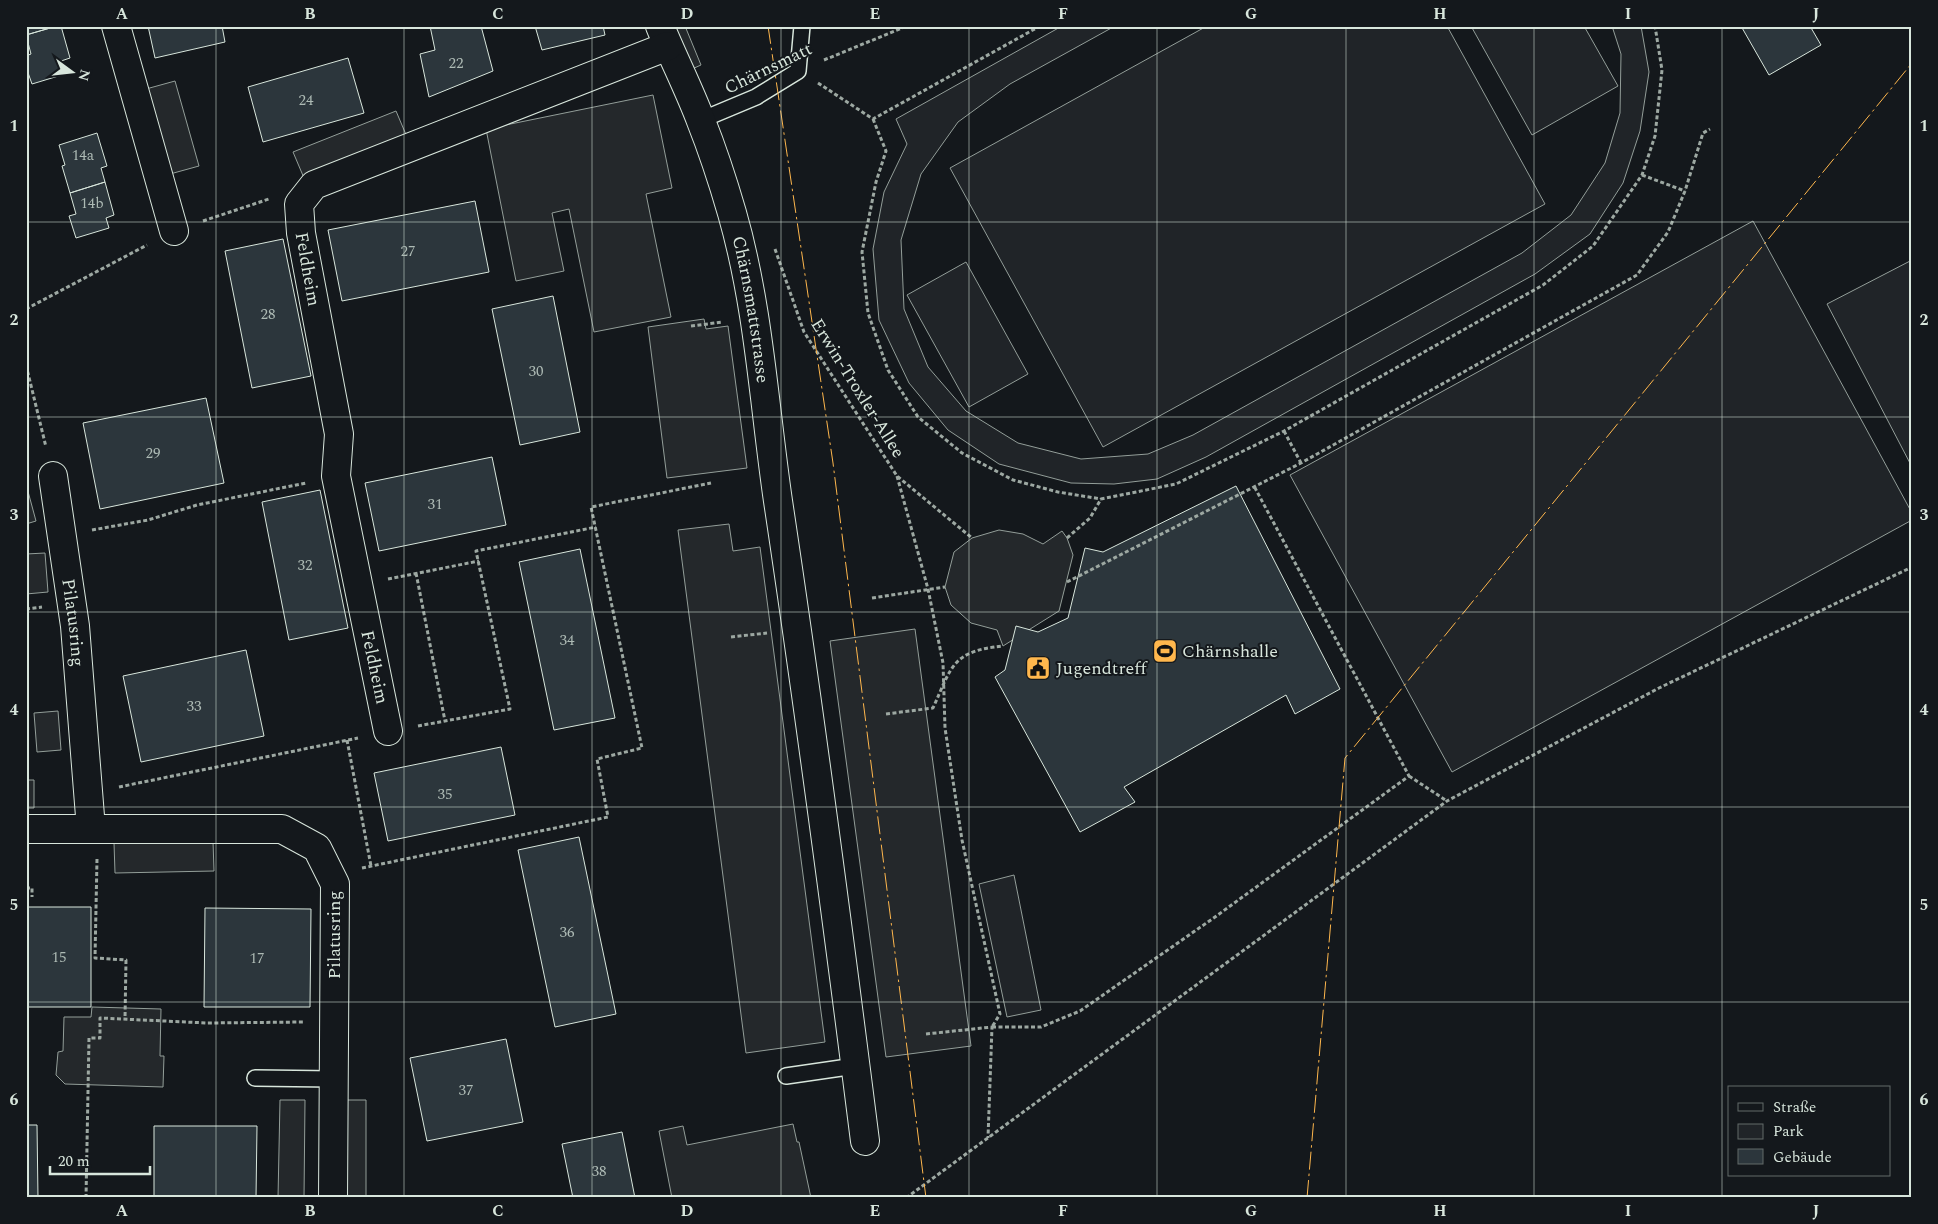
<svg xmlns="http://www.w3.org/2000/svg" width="1938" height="1224" font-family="Spectral,serif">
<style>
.green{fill:#202428;stroke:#939e99}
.parking{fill:#24282b;stroke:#939e99}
.building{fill:#2c363c;stroke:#d8e6dc}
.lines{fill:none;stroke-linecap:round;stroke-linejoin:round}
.lane-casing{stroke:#d8e6dc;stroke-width:18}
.street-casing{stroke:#d8e6dc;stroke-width:30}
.path{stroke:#9da8a2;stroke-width:3;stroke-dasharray:4 2.5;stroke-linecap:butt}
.lane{stroke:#14181c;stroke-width:15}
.street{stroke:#14181c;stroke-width:28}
.power{stroke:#ffb74d;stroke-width:1;stroke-dasharray:18 4 2.5 4;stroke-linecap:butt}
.grid{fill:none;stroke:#d8e6dc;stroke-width:1;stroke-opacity:0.55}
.labels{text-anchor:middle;stroke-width:4;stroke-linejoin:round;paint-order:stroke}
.number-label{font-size:15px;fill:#adbab4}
.street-label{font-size:18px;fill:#d8e6dc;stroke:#14181c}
.poi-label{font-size:18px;fill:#d8e6dc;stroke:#14181c;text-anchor:start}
.neatline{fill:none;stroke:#d8e6dc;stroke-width:2}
.grid-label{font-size:16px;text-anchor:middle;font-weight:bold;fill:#d8e6dc}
</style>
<rect width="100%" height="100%" fill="#14181c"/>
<path class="green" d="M1062,26H1115L1010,84L958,122L921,174L901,240L904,309L928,367L966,411L1018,443L1081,459L1148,454L1193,435L1522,253L1571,215L1605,163L1620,113L1621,54L1612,26H1641L1649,72L1640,131L1623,183L1590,234L1535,274L1206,457L1157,479L1114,484L1071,483L999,464L948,430L909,383L879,320L873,249L884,192L907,144L896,119Z
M1207,26H1447L1545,204L1103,447L950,168Z
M1471,26H1584L1618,86L1532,135Z
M1753,221L1912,513V520L1452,772L1290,475Z
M1912,260V467L1827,304Z
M966,262L1028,374L969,407L907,295Z
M1014,875L1041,1010L1007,1017L979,884Z"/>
<path class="parking" d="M674,26H685L701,65L692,69Z
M175,81L199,166L170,174L146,89Z
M653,95L672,188L646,194L671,317L594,332L569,209L552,213L564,271L516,281L486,129Z
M396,111L407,137L304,178L293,152Z
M704,319L706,329L728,326L747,468L667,478L648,327Z
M26,484L36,521L26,524Z
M729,524L733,551L760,547L825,1042L746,1053L678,530Z
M999,530L1023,534L1043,544L1062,531L1067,538L1073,555L1059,611L1003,646L997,630L971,623L951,605L945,587L954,552L972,538Z
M45,553L48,592L26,594V554Z
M915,629L971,1046L886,1057L830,641Z
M58,711L61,750L37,752L34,713Z
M26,780H34V808H26Z
M213,841L214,871L115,873L114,843Z
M92,1007L161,1009L160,1056H164L163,1087L65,1084L56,1075L58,1052L63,1051L64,1017H91Z
M280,1100H305L304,1198H278Z
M341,1100H366V1198H341Z
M793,1124L797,1142H799L811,1198H672L659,1131L683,1126L687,1145Z"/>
<path class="building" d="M26,26H57L26,35Z
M57,26H61L70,58L61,61L65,74L32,84L26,67V56L31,54L26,35Z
M148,26H222L225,42L155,58Z
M430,26H481L493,71L429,97L420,54L435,50Z
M535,26H603L605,35L542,50Z
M1741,26H1810L1821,45L1769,75Z
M348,58L364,113L263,142L248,87Z
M97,133L107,166L101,168L105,182L70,193L62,166L65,165L59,145Z
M105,182L114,215L106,218L109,228L76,238L69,216L76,214L70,193Z
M475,201L489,272L342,301L328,230Z
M283,239L311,376L252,388L225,251Z
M553,296L580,432L520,445L492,309Z
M206,398L224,483L100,509L83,423Z
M492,457L506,525L379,551L365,483Z
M1236,486L1340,689L1295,714L1286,695L1124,787L1135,802L1080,832L995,677L1005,670L1016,626L1038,632L1068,618L1085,548L1103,552Z
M320,490L348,628L289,640L262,502Z
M580,549L615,718L554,730L519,562Z
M246,650L264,736L141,762L123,676Z
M501,747L515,815L388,841L374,773Z
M579,837L616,1014L555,1027L518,850Z
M26,907H91V1007H26Z
M205,908L311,909L310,1007H204Z
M506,1039L523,1122L427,1141L410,1058Z
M26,1125H37L38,1198H26Z
M154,1126H257L256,1198H154Z
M622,1132L635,1198H573L562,1144Z"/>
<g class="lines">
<defs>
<path id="lane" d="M701,120L756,97L798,71L802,26
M786,1076L855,1066
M255,1078L334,1079"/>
<g id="street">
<path d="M116,26L174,231"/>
<path id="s1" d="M660,26C673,58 689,89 701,121C713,151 723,182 732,213C759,307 764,405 778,501C810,714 838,927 865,1141"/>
<path id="s2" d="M53,476L75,626L91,829"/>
<path d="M388,731L336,476L339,434L301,233L299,204L314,185L668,46"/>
<path d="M26,829H282L317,848L335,884L333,1198"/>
</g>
</defs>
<use href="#lane" class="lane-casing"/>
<use href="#street" class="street-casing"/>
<path class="path" d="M824,60L907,26
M818,83L873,119L1040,26
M873,119L886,151L876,182L862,252L868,313L888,370L918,417L962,453L1013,480L1058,492L1101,499
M1642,175L1685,191
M203,221L269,199
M775,249L804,332L897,476L972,538
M26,309L147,245
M691,326L723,322
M26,365L46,447
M1284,431L1301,463
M897,476L928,589L943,663L945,728L962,840L1000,1014L992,1027
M92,530L148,520L197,505L306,483
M1067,538L1090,518L1101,499L1176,484L1284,431L1543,285L1593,246L1642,175L1655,136L1662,70L1655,26
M416,573L445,721
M388,579L479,561
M1067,582L1301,463L1637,275L1668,232L1685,191L1703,133L1710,129
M872,598L945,587
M26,609L42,607
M731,637L767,633
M886,714L933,708C952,666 952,651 1003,646
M418,726L510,709L476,551L596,527
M347,740L371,866
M1409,776L1447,801
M119,787L358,738
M97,859L95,958L126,960L125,1019
M362,868L608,817L597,759L642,748L591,507L711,483
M26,888H32V897
M992,1027H1041L1080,1011L1215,917L1409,776L1254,486
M926,1034L992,1027L988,1138
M86,1198L89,1038H100V1018L207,1023L304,1022
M906,1198L1447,801L1659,688L1912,567"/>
<use href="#lane" class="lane"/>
<use href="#street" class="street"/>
<path class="power" d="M768,26L833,463L926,1198
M1307,1198L1345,758L1912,63"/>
</g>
<path class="grid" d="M216,26V1198M404,26V1198M592,26V1198M781,26V1198M969,26V1198M1157,26V1198M1346,26V1198M1534,26V1198M1722,26V1198M26,222H1912M26,417H1912M26,612H1912M26,807H1912M26,1002H1912"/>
<defs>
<symbol id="stadium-square" viewBox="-11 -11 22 22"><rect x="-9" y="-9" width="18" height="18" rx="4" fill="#ffb74d" stroke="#14181c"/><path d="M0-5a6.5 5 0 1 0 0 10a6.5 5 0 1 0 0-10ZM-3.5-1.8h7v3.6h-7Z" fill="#111"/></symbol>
<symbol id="civic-square" viewBox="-11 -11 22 22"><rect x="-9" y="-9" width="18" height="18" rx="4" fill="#ffb74d" stroke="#14181c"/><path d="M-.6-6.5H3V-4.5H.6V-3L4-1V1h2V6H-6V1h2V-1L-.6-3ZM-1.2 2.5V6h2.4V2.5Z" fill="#111"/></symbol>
</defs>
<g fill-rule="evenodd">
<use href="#stadium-square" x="1151" y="637" width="28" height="28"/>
<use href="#civic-square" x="1024" y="654" width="28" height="28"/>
</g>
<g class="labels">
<g class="number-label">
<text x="456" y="68">22</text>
<text x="306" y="105">24</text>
<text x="83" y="160">14a</text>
<text x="92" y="208">14b</text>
<text x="408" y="256">27</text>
<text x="268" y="319">28</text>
<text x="536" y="376">30</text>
<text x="153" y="458">29</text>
<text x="435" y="509">31</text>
<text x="305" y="570">32</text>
<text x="567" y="645">34</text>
<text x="194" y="711">33</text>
<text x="445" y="799">35</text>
<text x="567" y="937">36</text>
<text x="59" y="962">15</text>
<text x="257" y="963">17</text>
<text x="466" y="1095">37</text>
<text x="599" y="1176">38</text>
</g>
<g class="street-label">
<text transform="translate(768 68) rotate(-26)" y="6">Chärnsmatt</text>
<text transform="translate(308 269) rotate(80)" y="6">Feldheim</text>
<text dy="6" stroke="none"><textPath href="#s1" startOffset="299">Chärnsmattstrasse</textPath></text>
<text transform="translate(858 388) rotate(58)" y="6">Erwin-Troxler-Allee</text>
<text dy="6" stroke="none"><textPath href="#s2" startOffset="148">Pilatusring</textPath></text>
<text transform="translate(375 667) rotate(78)" y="6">Feldheim</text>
<text transform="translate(334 935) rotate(-90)" y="6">Pilatusring</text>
</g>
<g class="poi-label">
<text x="1182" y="657">Chärnshalle</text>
<text x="1056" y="674">Jugendtreff</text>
</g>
</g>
<rect width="1938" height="1224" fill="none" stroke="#14181c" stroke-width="55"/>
<rect x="1728" y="1086" width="162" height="90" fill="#14181c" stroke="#626a69"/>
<rect x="1738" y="1103" width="25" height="8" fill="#14181c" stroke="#626a69"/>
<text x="1773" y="1112" font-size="15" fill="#d8e6dc">Straße</text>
<rect x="1738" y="1124" width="25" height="15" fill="#202428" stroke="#626a69"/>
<text x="1773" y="1136" font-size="15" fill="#d8e6dc">Park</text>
<rect x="1738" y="1149" width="25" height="15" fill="#2c363c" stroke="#626a69"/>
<text x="1773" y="1162" font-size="15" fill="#d8e6dc">Gebäude</text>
<g transform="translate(72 72) rotate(105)" stroke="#14181c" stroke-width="4" paint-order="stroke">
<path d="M0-4L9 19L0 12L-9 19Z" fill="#d8e6dc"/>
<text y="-8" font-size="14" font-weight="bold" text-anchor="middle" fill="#d8e6dc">N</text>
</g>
<path d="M50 1166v8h100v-8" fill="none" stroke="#d8e6dc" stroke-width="2.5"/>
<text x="58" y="1166" font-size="15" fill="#d8e6dc" stroke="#14181c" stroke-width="4" paint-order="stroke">20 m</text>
<rect x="28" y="28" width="1882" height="1168" class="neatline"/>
<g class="grid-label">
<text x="122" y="19">A</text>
<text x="310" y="19">B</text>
<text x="498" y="19">C</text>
<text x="687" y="19">D</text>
<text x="875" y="19">E</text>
<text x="1063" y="19">F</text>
<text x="1251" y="19">G</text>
<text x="1440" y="19">H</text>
<text x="1628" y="19">I</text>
<text x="1816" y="19">J</text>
<text x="14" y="131">1</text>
<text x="1924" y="131">1</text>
<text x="14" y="325">2</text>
<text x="1924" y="325">2</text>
<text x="14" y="520">3</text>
<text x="1924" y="520">3</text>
<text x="14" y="715">4</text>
<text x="1924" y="715">4</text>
<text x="14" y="910">5</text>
<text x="1924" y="910">5</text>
<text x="14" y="1105">6</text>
<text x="1924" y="1105">6</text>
<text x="122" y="1216">A</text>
<text x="310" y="1216">B</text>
<text x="498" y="1216">C</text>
<text x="687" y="1216">D</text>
<text x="875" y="1216">E</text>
<text x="1063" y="1216">F</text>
<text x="1251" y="1216">G</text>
<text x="1440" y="1216">H</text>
<text x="1628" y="1216">I</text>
<text x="1816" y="1216">J</text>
</g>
</svg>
